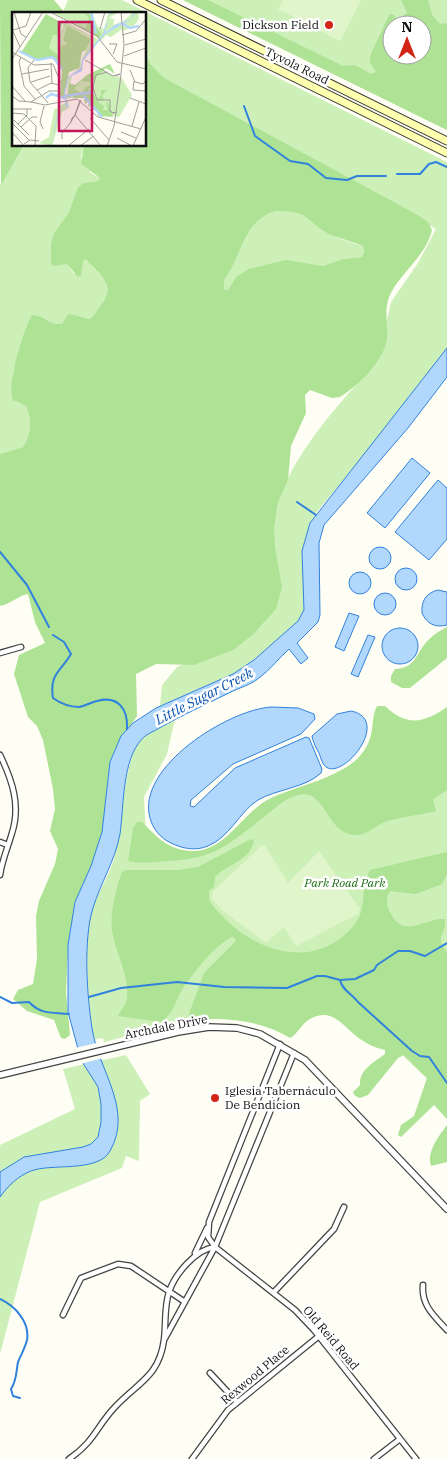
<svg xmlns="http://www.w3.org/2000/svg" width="447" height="1459" font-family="'IBM Plex Serif',serif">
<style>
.green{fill:#cdefb8;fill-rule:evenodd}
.forest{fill:#aee295;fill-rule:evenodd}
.pitch{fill:#e1f5cb}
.water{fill:#b2d7fd;stroke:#3082dd}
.pier{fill:#fffef4}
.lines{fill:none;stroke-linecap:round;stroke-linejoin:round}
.stream{stroke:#3082dd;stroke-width:2}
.minor-casing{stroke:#434343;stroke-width:7}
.tertiary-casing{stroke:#434343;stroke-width:8}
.secondary-casing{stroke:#323232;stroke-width:9}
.minor{stroke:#fff;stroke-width:4.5}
.tertiary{stroke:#fff;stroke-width:5.5}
.secondary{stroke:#feffaf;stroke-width:7}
.poi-dot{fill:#d22516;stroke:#fff;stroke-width:2}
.labels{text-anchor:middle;stroke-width:5;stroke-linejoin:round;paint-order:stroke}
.poi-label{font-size:12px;fill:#101010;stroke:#fff;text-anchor:end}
.street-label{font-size:12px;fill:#101010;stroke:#fff}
.park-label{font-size:12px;font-style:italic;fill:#1f7117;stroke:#fff}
.water-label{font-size:14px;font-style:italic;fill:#0953b3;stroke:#fff}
.inset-river{fill:none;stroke:#b2d7fd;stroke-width:2.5}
.inset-road{fill:none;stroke:#9f9f99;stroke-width:1}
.view{fill:#c2185b;fill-opacity:0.15;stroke:#c2185b;stroke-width:2.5}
.inset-edge{fill:none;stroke:#101010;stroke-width:2.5}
</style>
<rect width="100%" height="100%" fill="#fffef4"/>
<path class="green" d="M68,0H122L447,162V348L383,432L315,514L304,610L298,621L254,660L233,674L160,706L162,685L177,667L243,641L255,633L265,622C267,593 264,560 270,531C282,464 331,414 374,364L379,356L391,302L418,263L436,229L358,184L145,77V14H62Z
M183,0H447V130ZM392,25H422V55H392Z
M24,145H84L81,158L91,173L100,178L98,181L83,183L78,187L68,214L51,243L59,265L67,264L74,274L84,259H86L106,281L108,295L94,316L89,319L67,315L62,324C48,325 44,315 32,316L13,372L15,401L26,406C32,420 31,435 23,447L0,454V185Z
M276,211H296L305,214L338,238L363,246L364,252L362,257L343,259L322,266L264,265L236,277L228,290H224L222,285L224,280C243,256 242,221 276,211Z
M447,710V1098L327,983H202L192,1020L104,1042L103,1038L92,1040C90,1001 84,961 89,923C93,898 109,879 115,855C123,827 123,756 142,739C151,731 165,725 175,719L167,754L144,797L146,836L161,846L205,855L277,802L375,753Z
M126,1055L150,1094L140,1101L139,1161L126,1156L122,1168L40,1202L0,1354V1145L75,1109L63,1069Z"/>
<path class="forest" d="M0,0H54L66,14H14V145H24L1,185Z
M183,0H208L343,66L355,65L371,74L376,72L370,62V56L388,17L390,14L394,15L398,22L407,12L401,0H428L432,15L440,24L447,23V130ZM392,25H422V55H392Z
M145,55L151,65L164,78L416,214L428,222L432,230C426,255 404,270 392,291C383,306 388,321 387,337C386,359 358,386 340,397L332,398L310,390L305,395L306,413L291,446L288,480L278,502L274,527L275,548L282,587L276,609L255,633L233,650L194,665L156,664L136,674L137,716L116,747L110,762L102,832L91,866L75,902L68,945L66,993L70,1035L65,1039L61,1038L54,1020L27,1011L13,999L18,990L33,984L37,959L36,916L39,901L55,864L58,849L50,831L55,809L53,789L43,740L37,726L28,717L14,674L19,655L45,643L35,622L28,594C19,595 11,604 0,606V454L23,447C31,435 32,420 26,406L13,400C6,386 24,328 32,315C44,315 48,325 62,324L67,315L70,314L89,319C95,316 97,310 101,305C118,284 98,274 86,259L83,261L81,276L78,277L67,264L55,266L51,264V243L55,232L68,214L78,187L83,183L98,181L100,178L81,164L84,145H145ZM276,211C312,211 302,219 329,234C340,239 352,241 363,246L364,252L362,257L343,259L322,266L286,260L249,269L236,277L228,290H224V280C243,256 242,221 276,211Z
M447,627V658L410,688H402L391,682V676L395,669C414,668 415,657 424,645C430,637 439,631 447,627Z
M377,706H385C407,727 424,723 447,707V790L433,799L436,811C421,815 406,816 391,820C374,824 365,841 346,833C325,824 323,786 295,796C283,800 274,809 264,817C229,844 216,858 170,861C157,862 141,864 128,861L133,828L137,822H142C157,837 169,851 193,851C226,851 242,813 269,799C297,785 345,778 363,752C376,735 370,719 377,706Z
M251,839L254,841C248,863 228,863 215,877L214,887L209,891V900C241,947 312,978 355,924C367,909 360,887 370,870L447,852V874L442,884L416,894L390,891C386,897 386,904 389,910C403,942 424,917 445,919C447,936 433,934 447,952V1119L434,1105L401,1137L398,1135L401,1125L414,1116L427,1078L404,1055L398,1058L368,1095L360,1098L355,1096L353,1092L360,1085C359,1070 374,1062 385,1054V1050C376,1048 367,1044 360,1039C344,1028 333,1006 310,1019C301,1024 298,1034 290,1038C261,1020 225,1017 192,1020L189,1017L190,1011L204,973L236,941L234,937C219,939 191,976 182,990C174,1003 175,1012 161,1022L118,1016C120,1011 124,1007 126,1003C132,979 115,953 112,930C110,912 116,889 122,872L126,870H179L198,867Z
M447,1125V1162L431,1166C426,1152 439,1136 447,1125Z"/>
<path class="pitch" d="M283,0H361L340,41L278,9Z
M262,845L265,846L288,883L319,851L360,909L358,914L296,946L284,927L266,943L223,911L212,899V892Z"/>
<path class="water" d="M447,348V377L408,428L324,525L319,543L320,615L318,622L297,643L308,658L301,664L289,649C279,658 270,670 259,678C251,685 238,688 229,693C206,704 183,715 161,727C155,731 146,734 142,739C122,760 124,806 120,834C115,861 101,882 93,908C83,939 87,996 92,1028C98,1070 134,1109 110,1151C98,1173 51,1163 31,1171C18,1176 8,1186 0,1197V1172L24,1157L83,1147L91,1144L98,1137L101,1122V1104L98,1087L81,1060L68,1012V945L75,902L91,866L102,832L110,762L121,736L133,723L156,708L233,674L254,660L298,621L304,610L302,551L310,523Z
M412,458L430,473L385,528L367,513Z
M438,480L447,488V539L429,560L395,532Z
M369 558a11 11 0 1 1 22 0a11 11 0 1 1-22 0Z
M395 579a11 11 0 1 1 22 0a11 11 0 1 1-22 0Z
M349 583a11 11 0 1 1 22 0a11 11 0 1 1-22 0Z
M438,590L447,592V625C435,628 427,624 422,613C421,601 426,593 438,590Z
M374 604a11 11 0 1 1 22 0a11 11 0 1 1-22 0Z
M349,613L359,616L344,651L335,647Z
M382 646a18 18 0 1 1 36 0a18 18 0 1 1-36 0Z
M368,635L375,637L358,677L351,674Z
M271,707L298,708L314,714L315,719L301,734L233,764L191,800L190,806L194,807L235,768L306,737L309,738L322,769L321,773C305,788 277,789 258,800C239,812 230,837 208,846C196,851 183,849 171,843C160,838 153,829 150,818C136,767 228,710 271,707Z
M351,711C392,719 344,780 326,767C322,764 321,758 319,753C316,748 313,742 312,736L337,714Z"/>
<path class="pier" d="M97,1043L103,1058L80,1064L75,1048Z"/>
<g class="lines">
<path class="stream" d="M244,106L255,136L290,161L308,164L326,178L347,180L357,176H386
M397,174H420L429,164L436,162L447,167
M297,502L316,515
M0,552L27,585L49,627
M53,635L64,642L71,654C61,671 49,674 53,698C60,703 70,707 79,707C86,706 91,702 97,701C119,695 128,710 127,729
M340,980C342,990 352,994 358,1002L412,1051L420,1056L429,1057L447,1083
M0,997L12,1003L29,1002C41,1015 53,1012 69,1014
M89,997L121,988L177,982L224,987L287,988L317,976H325L340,980L355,979L374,970L377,965L398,951H410L425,956L447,943
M0,1299C15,1306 30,1322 27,1340C25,1348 21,1355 18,1362C16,1372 17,1380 11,1389L13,1396L20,1398"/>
<defs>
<path id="minor" d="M0,653L21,647
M0,755C12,780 21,805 12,833C8,847 2,860 0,875
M0,842L8,845
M280,1044L209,1222L208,1237L215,1247L294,1053
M215,1247L295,1310L314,1330L416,1459
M215,1247L164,1340C166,1324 164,1307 169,1292C175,1274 196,1249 215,1247Z
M195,1253L207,1228
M423,1285C421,1305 434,1316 447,1330
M274,1292L334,1229L344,1207
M63,1315L81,1278L118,1264L131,1266L185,1302
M210,1373L237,1402
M69,1459C95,1441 96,1427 115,1407C137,1383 159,1377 164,1340
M192,1459L228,1410L319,1336
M374,1459L400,1439"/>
<path id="tertiary" d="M0,1075L178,1032L209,1027L237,1028L260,1034L305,1060L447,1209"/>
<path id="secondary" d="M137,0L447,153
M161,0L447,141"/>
</defs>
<use href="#minor" class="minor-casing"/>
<use href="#tertiary" class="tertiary-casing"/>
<use href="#secondary" class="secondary-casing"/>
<use href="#minor" class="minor"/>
<use href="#tertiary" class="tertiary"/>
<use href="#secondary" class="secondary"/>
</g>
<g class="poi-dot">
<circle cx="329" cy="25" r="5"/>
<circle cx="215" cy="1098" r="5"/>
</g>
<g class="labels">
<g class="poi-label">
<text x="319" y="29">Dickson Field</text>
<text x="225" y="1095" text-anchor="start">Iglesia Tabernáculo<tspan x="225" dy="14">De Bendicion</tspan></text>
</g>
<g class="street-label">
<text transform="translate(297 66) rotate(26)" y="4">Tyvola Road</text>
<text transform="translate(166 1027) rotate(-11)" y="4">Archdale Drive</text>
<text transform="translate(331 1338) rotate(50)" y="4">Old Reid Road</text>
<text transform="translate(255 1375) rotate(-40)" y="4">Rexwood Place</text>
</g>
<g class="park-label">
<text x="345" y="887">Park Road Park</text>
</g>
<g class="water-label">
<text transform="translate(204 696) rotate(-27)" y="5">Little Sugar Creek</text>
</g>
</g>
<g transform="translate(12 12)">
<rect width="134" height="134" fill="#fffef4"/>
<path d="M40,0H79L86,15L92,17L96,2L98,0H106L97,6L102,7L101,13L109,10L110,17L99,25L94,23L90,28ZM121,0H126L127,7L121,15L111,19V10ZM53,9L87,28L70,48L69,56L59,63L65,58L79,27L69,21L53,23L51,30L55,32L50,34L49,44L43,43L37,36L41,23L47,24ZM89,57L101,64L109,65L120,83L107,105L88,101L71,83L54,87L57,65L60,64L58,72L62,74ZM56,89L57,96L50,100L40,134L27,131L37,125L42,98Z" fill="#cdefb8"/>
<path d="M72,0L78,3L80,12L78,0L81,1V11L89,22L88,26L58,8L74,16L77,6ZM34,2L79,27L74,38L70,40L67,56L57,60L52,87L48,84L50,58L45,50L38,45L25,48L6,39H10ZM50,12L55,14L51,29L55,32L49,34L47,44L37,36L41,23L47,24ZM98,52L103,62L94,56L79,70L69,69L62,77L70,81L74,75L80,73L76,78H80L84,88L89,84V78H95L90,83L92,88L85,89L92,94L91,98H96L94,92L95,89L101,105L86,104L85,99L79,97V93L76,95L77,89L73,92L72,86H61V83L56,86L57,71L63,73L75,63Z" fill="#aee295" fill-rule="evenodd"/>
<path d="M103,0L97,3L93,21L103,13L119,7L120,3L124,0L118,8L93,22L71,49L70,59L57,65L53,81L56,94L47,99L39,134L46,99L54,95L52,80L56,65L69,56L70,48L91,22L98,1Z" fill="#b2d7fd"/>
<path class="inset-river" d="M79,0L84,21M111,12L118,16L127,14M7,39L25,48L41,45L50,57M53,84L81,80M72,84L90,105M34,86L39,82L53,86"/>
<path class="inset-road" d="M2,0L9,22L14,25M38,0L85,24L105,50L134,57M0,17L8,35M88,17L93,0M1,18L14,14L19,0M110,23L124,19L134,7M97,32H105L101,42M113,33L134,27M0,40L22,53L41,52L48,69L46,83M112,44L134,36M9,45L7,50L12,74L23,87M0,47L31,0M22,48L16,56L18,70L36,91M73,48L101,64L108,62L104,64M39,51L40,71M118,58L123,70L131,72L134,68M96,60L84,63L81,75L85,88H98V99M10,62L37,57M122,69L121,78L134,79M19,70L38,64M0,74L13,89M25,78L39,71L47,73M0,84L7,89L19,90M118,86L134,92M68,88L63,103L69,88M19,90L33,93L65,87L86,105L129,117M19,90L37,79H46M0,97H20M98,99L101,101L105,100L101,101ZM0,101L12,102L24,114L23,134M63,103L89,134M63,103L60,108L59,110L60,106ZM78,106L97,128M2,108L17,123M0,111L17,128M6,112L15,103V97M120,114L127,90M9,115L20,105H25M31,117L28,110L32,94M0,120L12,134M109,120L124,126M105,126L120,134M50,127V121L59,110M12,132L18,128L27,129M56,134L77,117M68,134L82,124M95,134L102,114L108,71L112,33L109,0M121,134L134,105"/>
<path class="view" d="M47,10H80V119H47Z"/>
<rect width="134" height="134" class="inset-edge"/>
</g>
<g transform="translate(407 40)"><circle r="24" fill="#ffffff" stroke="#9f9f9f"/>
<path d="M0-4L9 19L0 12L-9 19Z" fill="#d22516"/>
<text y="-8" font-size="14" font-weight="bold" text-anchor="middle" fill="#101010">N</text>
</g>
</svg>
